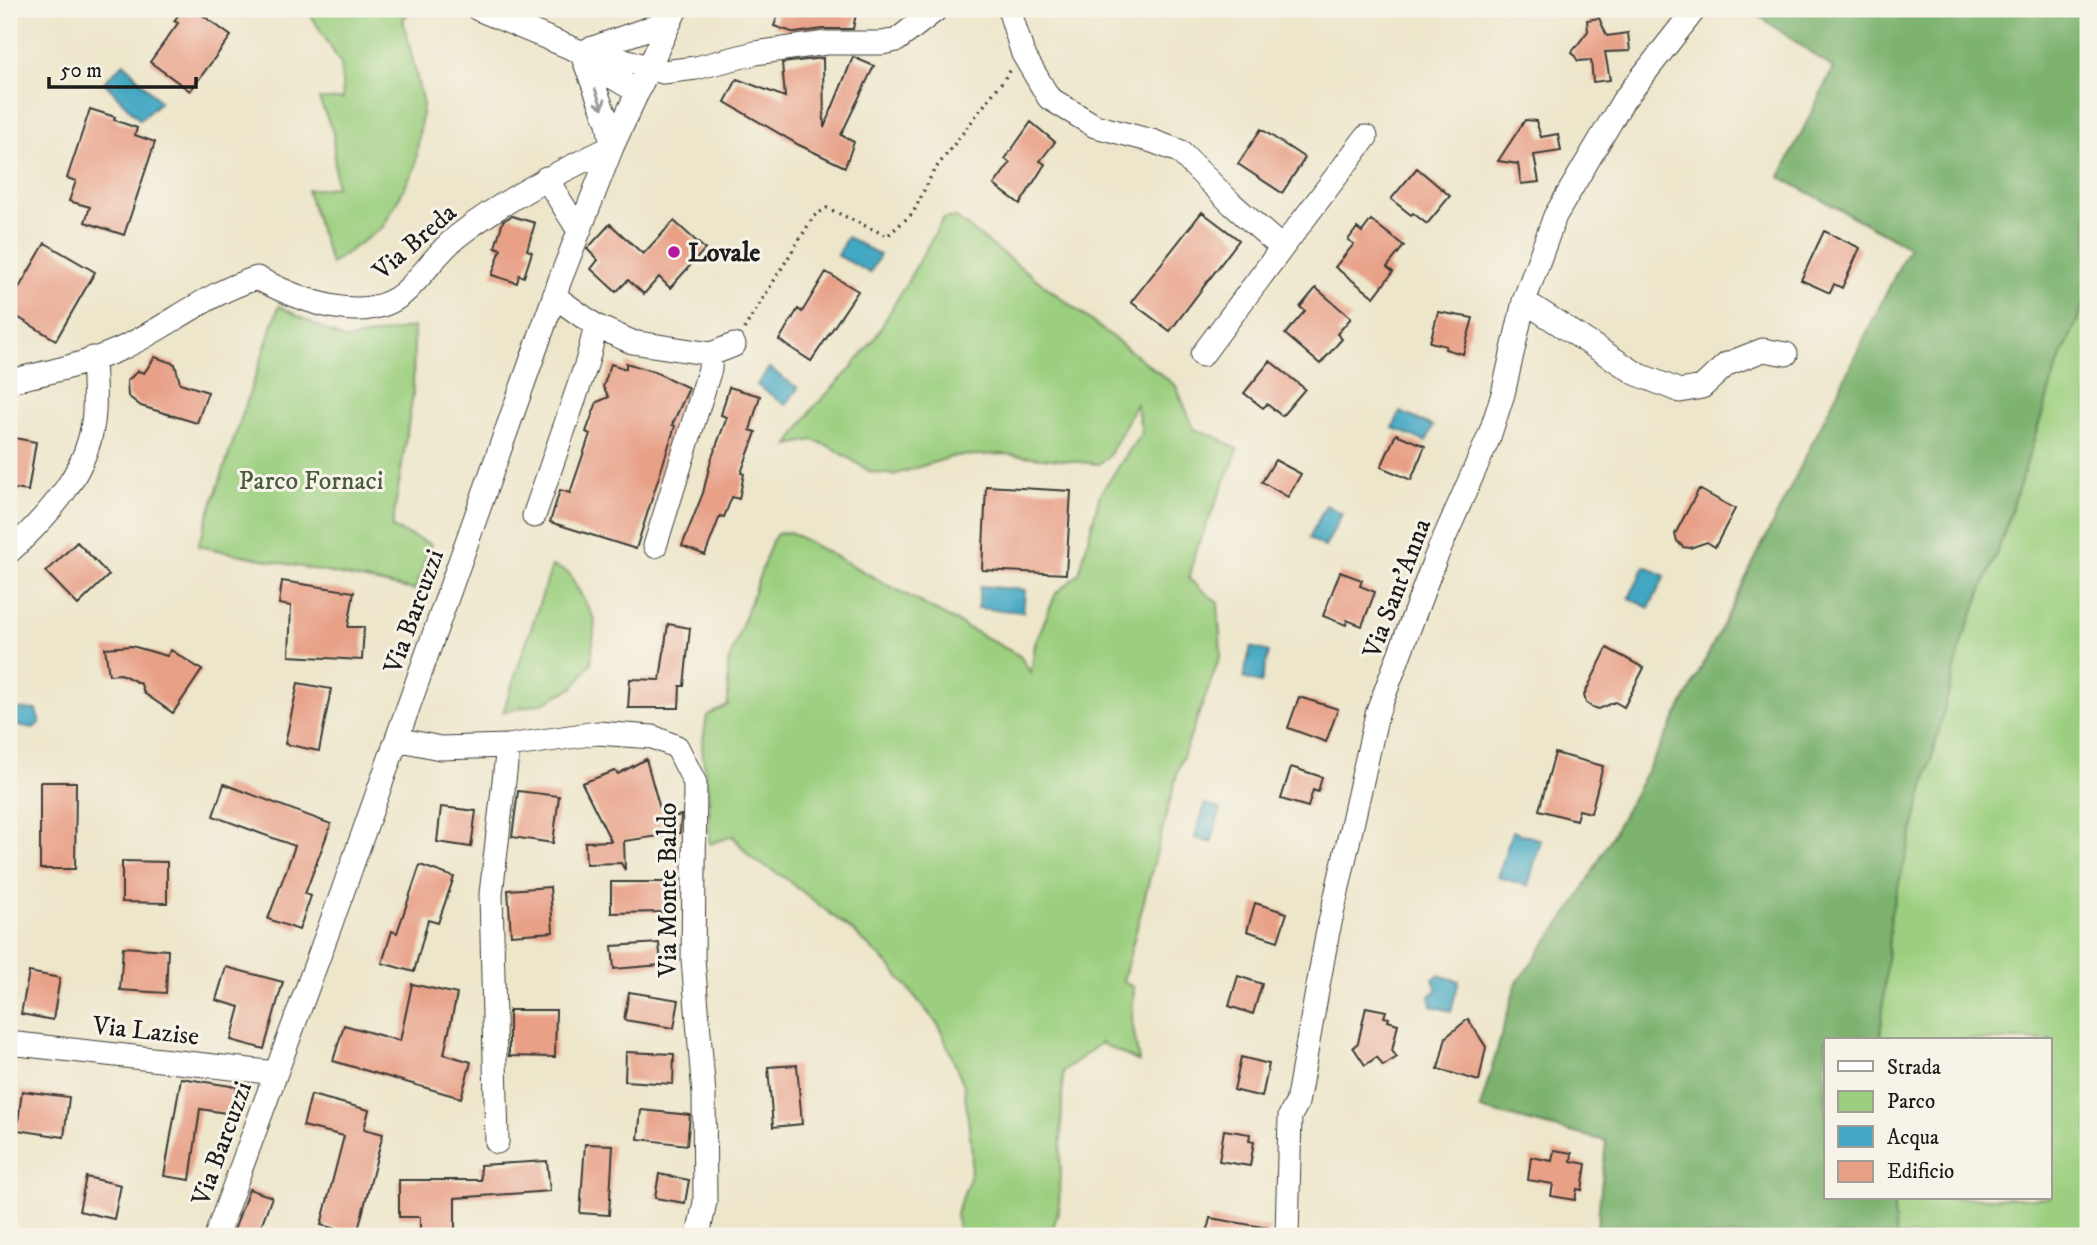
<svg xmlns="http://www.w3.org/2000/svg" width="2097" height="1245" font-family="'IM FELL DW Pica',serif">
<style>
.green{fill:#9bcf7f;stroke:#5c764e;stroke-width:2}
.forest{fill:#7cb26e;stroke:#4c6745;stroke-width:2}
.water{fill:#43a7c3;stroke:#306270;stroke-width:2}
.building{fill:#e8a087}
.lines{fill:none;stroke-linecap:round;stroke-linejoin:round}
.minor-casing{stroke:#3b3a36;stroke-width:25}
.path{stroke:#3b3a36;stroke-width:3.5;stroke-dasharray:2 5;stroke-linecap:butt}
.minor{stroke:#fff;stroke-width:23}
.oneway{stroke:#999}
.poi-dot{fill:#b5179e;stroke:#f7f3e8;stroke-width:2.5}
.labels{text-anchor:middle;stroke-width:6;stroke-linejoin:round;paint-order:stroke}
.street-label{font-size:26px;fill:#1c1c1c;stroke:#f7f3e8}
.poi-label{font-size:26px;font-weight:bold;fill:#1c1c1c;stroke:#f7f3e8;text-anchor:start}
.park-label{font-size:26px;fill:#485b3f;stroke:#f7f3e8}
</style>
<rect width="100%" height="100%" fill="#f7f3e8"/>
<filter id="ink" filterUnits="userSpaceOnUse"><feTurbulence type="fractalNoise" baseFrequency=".0143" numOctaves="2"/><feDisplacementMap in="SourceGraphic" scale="14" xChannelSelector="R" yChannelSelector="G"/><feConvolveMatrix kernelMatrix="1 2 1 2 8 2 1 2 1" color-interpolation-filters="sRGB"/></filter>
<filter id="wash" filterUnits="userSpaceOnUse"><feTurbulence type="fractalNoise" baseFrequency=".00686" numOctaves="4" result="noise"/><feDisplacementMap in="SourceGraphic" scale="28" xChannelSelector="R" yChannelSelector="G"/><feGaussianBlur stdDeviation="1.57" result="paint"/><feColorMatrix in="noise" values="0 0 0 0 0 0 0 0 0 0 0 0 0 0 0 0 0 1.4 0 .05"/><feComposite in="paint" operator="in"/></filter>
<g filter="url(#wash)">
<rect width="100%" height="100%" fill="#ede6ca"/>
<path class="green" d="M307,9H413L403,19L423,104L415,168L383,227L331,264L307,190L336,187L333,132L319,99H343L341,64Z
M955,217L1176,386L1194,429L1217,437L1238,450L1195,552L1189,579L1218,603L1221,654L1178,770L1123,981L1134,988L1132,1021L1139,1062L1101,1043L1063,1071L1059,1207L1051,1236H959L956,1213L970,1178L972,1153L964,1085L939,1026L891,967L856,934L785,878L751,858L733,836L709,844V803L702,747L707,716L728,705V664L772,541L777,534L790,532L1020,656L1031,673L1035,644L1056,593L1079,574L1100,494L1142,432L1136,404L1109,456L1099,464L1004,454L955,456L893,475L871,472L831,447L813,440L789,445L813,408L847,373L875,338L943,219Z
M2088,296V1236H1896L1893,1198H2050V1040H1880L1891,913L1963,638L2003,537L2057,367Z
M279,306L345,340L414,327L413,394L392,528L431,544L415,590L198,546Z
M552,566L569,573L595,620L591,663L574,687L543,703L503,712Z"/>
<path class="forest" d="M1749,9H2088V296L2057,367L2003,537L1963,638L1891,913L1880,1040H1826V1198H1893L1896,1236H1596L1606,1141L1480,1109L1516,984L1578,899L1690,691L1909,247L1780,177L1833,68Z"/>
<path class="water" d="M124,63L160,102L140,120L104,82Z
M847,237L880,255L870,273L837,255Z
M769,368L798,388L786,405L757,385Z
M1400,412L1433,426L1426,442L1393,428Z
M1326,505L1342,514L1325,547L1309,538Z
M1645,566L1665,576L1649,608L1629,598Z
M980,586L1025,590L1023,612L978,608Z
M1251,647L1269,652L1261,683L1243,678Z
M9,704L20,709L36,710L40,723L33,728L9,724Z
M1205,804L1221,809L1211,843L1195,838Z
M1512,831L1541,840L1528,886L1498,877Z
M1438,975L1459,981L1451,1011L1431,1006L1430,996L1437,990L1433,979Z"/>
<g id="blocks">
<path class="building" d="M183,9H194L231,36L190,91L150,62L178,23L174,21Z
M780,9H857L853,29H823L795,33L774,26Z
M1599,18L1607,36L1628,33L1630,51L1605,52L1610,80L1593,82L1591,60L1578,61L1572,52L1588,31L1587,20Z
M853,57L874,66L841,135L854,142L845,167L799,145L725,102L737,79L785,97L782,63L823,58L824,128Z
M90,109L115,117L114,120L137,128L135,135L155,142L124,235L85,222L90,207L69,201L76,181L67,178Z
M1525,120L1536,121L1541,137L1558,134L1561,151L1534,155L1539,182L1521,184L1518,164L1498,161Z
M1031,122L1055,142L1040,161L1045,164L1020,204L994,185L1010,163L1005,159Z
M1261,129L1305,158L1282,193L1238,164Z
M1417,168L1450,196L1427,224L1413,213L1411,215L1391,199Z
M1202,212L1239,240L1170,331L1131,302Z
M512,216L535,223L527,250L532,252L524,277L519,275L517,283L492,275L501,249L495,247L503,221Z
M1371,220L1404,246L1387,267L1393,272L1374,297L1335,267L1354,244L1348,240L1357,228L1362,232Z
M674,221L705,249L670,288L659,277L644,294L628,280L616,292L591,269L598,260L587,249L610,224L643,254Z
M1824,231L1860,248L1842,288L1834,284L1830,293L1801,280Z
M45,243L95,272L56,340L9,312V305Z
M826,272L858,291L811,361L779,340L798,309L802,312Z
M1316,288L1351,318L1337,334L1342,339L1320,364L1285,334L1305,311L1300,307Z
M1438,312L1473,318L1463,354L1445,349L1446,346L1430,342Z
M155,357L175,364L180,383L208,392L197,423L141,406L128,396L127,381L138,371L144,373Z
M1270,361L1305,389L1282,416L1267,404L1263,408L1244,393Z
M626,363L655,372L689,388L672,425L675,426L636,549L550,522L560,490L570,493L590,434L586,432L597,402L609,397L603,387L611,364L626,369Z
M729,387L760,396L750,430L756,432L741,473L744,474L739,499L732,497L724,517L720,516L705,555L682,546L703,493L711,460L727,417L721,415Z
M1396,434L1425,446L1411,480L1381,467Z
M9,437L36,442L28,491L9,488Z
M1275,460L1301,474L1288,497L1262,482Z
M986,486L1071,491L1066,574L982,570Z
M1699,489L1735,509L1715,547L1707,542L1690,548L1683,547L1677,541L1675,534Z
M77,542L109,575L78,605L46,572Z
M1340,572L1362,580L1360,586L1375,592L1362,626L1347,620L1346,625L1323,616Z
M282,581L354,592L348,627H364L362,660L289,656L291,606L279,604Z
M668,624L690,628L684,686H680L679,708H628L630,679L660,680Z
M132,646L167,656L171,650L202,670L173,713L144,693L141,684L121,674L109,675L105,648Z
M1607,648L1644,668L1624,707L1615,702L1599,709L1592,707L1586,703L1584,695Z
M298,683L331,689L319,751L285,744Z
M1299,697L1338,709L1326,742L1288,728Z
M1555,753L1603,766L1591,813L1579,810L1576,820L1539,810Z
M646,759L660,809L662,808L666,819L681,815L680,833L624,841L625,870L621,863L586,864L585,842L611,841L582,783L615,771L618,774Z
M1291,767L1322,777L1318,792L1313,790L1308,807L1281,799Z
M40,782H76L75,869H40Z
M224,784L331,824L305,894L311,896L299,930L268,919L295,846L213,816Z
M518,791L559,796L553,843L512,837Z
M441,807L476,811L471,847L437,842Z
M122,861L167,862V903L122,902Z
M420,865L454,877L438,923L428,920L414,972L382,963L392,931L397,933Z
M611,882H666V912L611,913Z
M550,887L553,932L511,935L508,890Z
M1255,903L1287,913L1278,941L1247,931Z
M659,943L661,965L614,969L612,946Z
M123,947L168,950L166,993L120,990Z
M226,967L283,982L264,1049L231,1040L240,1007L216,1000Z
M29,972L60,978L53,1020L21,1014Z
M1238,976L1262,984L1253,1014L1229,1006Z
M412,984L457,994L444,1054L471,1062L461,1098L333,1061L344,1025L400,1041Z
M629,992L679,1000L674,1028L624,1020Z
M1366,1007L1386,1011L1384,1017L1389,1018L1388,1021L1398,1024L1392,1051L1397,1057L1383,1066L1377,1057L1365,1065L1353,1047L1358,1043Z
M509,1010H556L555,1057L509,1056Z
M1468,1019L1486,1047L1479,1081L1438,1069L1446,1037Z
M626,1052L674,1054L673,1084L625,1081Z
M1241,1057L1269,1064L1262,1097L1234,1090Z
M797,1065L802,1124L773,1127L768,1067Z
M181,1078L237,1087L233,1114L200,1109L190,1180L164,1176Z
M22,1091L69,1097L64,1137L17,1130Z
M311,1095L369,1110L364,1129L383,1134L357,1234L321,1225L344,1136L303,1126Z
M641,1110L690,1115L687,1145L638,1139Z
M1224,1130L1250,1134L1249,1141L1254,1142L1250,1166L1219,1161Z
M585,1144L613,1145L609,1215L580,1213Z
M1554,1150L1572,1153L1571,1161L1586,1164L1582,1190L1577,1189L1575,1200L1551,1196L1553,1184L1528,1180L1531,1157L1552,1161Z
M547,1161L550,1191L455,1198V1236H420V1217H399V1180H481L480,1165Z
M659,1174L689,1180L685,1203L655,1198Z
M86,1177L121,1185L114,1219L79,1211Z
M249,1189L272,1197L257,1236H232Z
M1210,1218L1269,1228L1268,1236H1206Z"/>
</g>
</g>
<g filter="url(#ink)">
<use href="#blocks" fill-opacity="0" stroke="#3b3a36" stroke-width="2"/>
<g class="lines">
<defs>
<path id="minor" d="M478,9L581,52L602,53L663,72L696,68L755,53L826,43H882L897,40L937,9
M1009,9L1023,54L1049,98L1095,126L1152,141L1179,151L1232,204L1282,248L1202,355
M587,50L670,21
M581,52L608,123L612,147
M583,55L597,68L638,92
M546,178L579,231
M1282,248L1366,137
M554,296L596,326L632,342L711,354L734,345
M1524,301L1637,374L1680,391L1702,387L1727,364L1763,350L1786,354
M9,381C45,373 83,365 118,350C166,329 206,293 257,278C298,299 367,329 407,290C425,273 439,250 459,235C505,199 559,172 612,147
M534,516L587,362L596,326
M655,546L710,369L711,354
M9,552C49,515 91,470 94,412C95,394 94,376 93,358
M397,739L440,748L508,746L597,733L653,737L677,747L695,783L693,959L704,1095L705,1202L698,1236
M9,1043L276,1073
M497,1142L491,894L508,746
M216,1236L341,896L560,280L612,147L676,9
M1287,1236L1290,1116L1297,1103L1327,936L1377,714L1435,559L1489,437L1503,394L1524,301L1555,216L1623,101L1695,9"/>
</defs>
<use href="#minor" class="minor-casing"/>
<path class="path" d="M744,329L814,216L827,208L887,236L913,213L933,172L1011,70"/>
<use href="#minor" class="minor"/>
</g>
<defs><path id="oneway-shaft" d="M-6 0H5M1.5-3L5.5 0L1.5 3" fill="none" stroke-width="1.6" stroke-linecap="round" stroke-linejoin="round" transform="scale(1.75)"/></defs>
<use class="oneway" href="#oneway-shaft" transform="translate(599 99) rotate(69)"/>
</g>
<circle class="poi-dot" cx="674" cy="252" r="7"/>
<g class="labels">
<g class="street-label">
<text transform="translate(414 241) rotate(-41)" y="9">Via Breda</text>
<text transform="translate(1396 588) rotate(-69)" y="9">Via Sant'Anna</text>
<text transform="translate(413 611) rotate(-70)" y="9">Via Barcuzzi</text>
<text transform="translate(667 890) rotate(-90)" y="9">Via Monte Baldo</text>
<text transform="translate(146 1030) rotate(6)" y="9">Via Lazise</text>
<text transform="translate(221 1143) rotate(-70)" y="9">Via Barcuzzi</text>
</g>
<g class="poi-label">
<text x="688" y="261">Lovale</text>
</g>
<g class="park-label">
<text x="311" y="489">Parco Fornaci</text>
</g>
</g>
<rect width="2097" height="1245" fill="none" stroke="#f7f3e8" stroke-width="35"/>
<rect x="1824" y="1038" width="228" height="161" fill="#f7f3e8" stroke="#9f9d96" stroke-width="2"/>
<rect x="1838" y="1061" width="35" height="10" fill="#ffffff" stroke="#9f9d96" stroke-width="2"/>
<text x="1887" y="1074" font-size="21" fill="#1c1c1c">Strada</text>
<rect x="1838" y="1091" width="35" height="21" fill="#9bcf7f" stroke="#9f9d96" stroke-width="2"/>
<text x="1887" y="1108" font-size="21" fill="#1c1c1c">Parco</text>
<rect x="1838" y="1126" width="35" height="21" fill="#43a7c3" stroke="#9f9d96" stroke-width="2"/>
<text x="1887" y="1144" font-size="21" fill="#1c1c1c">Acqua</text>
<rect x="1838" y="1161" width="35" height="21" fill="#e8a087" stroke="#9f9d96" stroke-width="2"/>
<text x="1887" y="1178" font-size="21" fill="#1c1c1c">Edificio</text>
<path d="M49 77v10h147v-10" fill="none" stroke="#1c1c1c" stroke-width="3.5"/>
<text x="60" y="77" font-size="21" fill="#1c1c1c" stroke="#f7f3e8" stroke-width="5" paint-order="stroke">50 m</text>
</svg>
